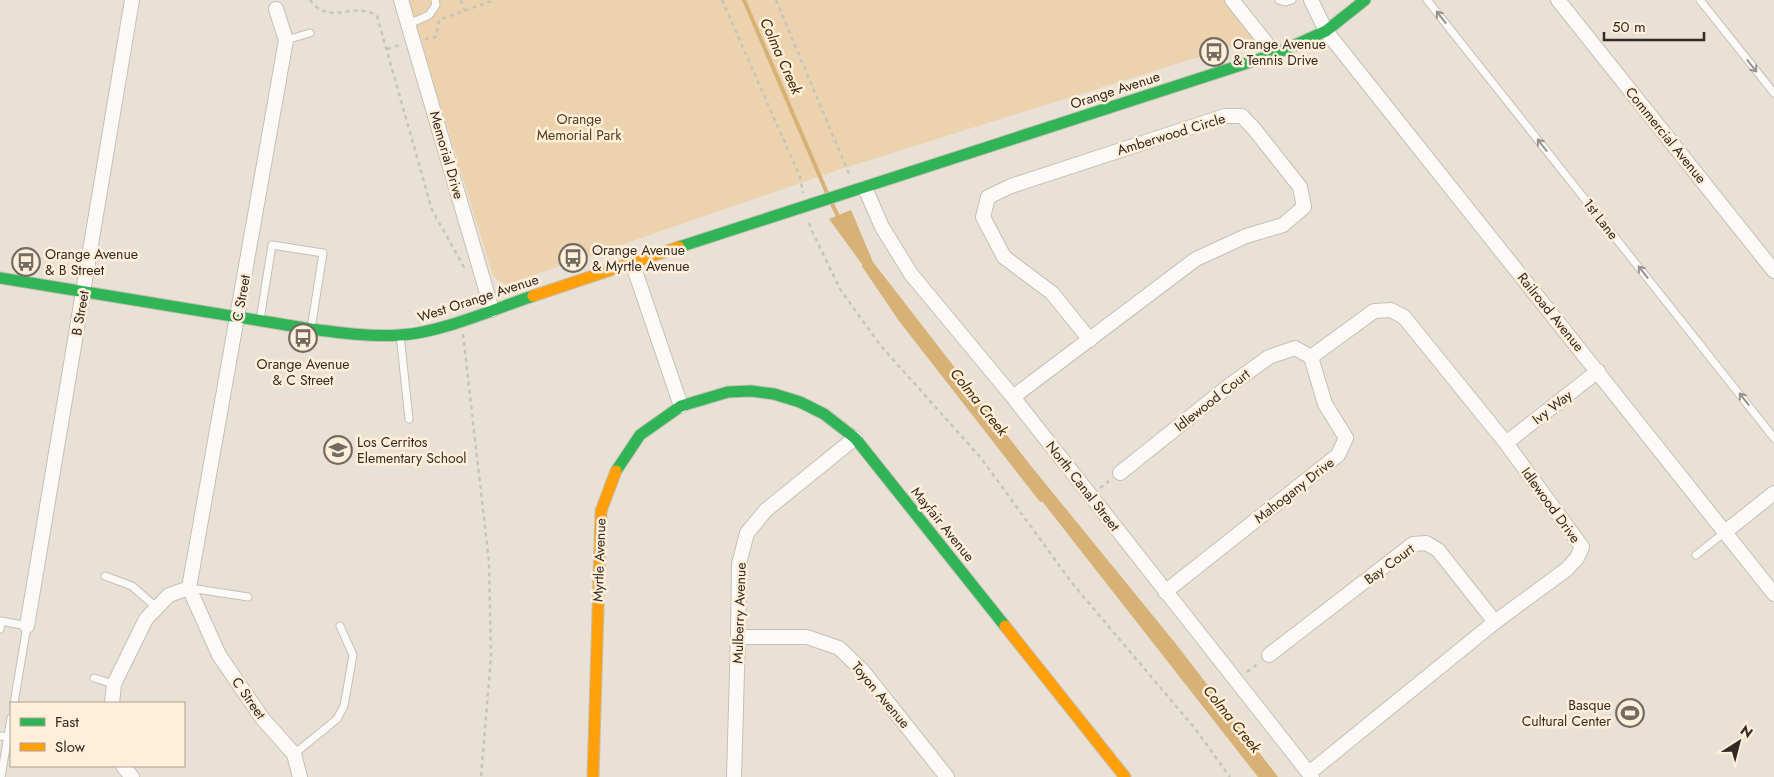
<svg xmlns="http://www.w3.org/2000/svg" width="1774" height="777" font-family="Jost,sans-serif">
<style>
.green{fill:#ecd3ae}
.water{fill:#d7b176}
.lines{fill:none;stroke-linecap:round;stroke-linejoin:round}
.stream{stroke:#d7b176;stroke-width:4}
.lane-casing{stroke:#c5bfb5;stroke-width:9}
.street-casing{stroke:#c5bfb5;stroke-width:16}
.fast-casing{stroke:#c5bfb5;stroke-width:13}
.slow-casing{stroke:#c5bfb5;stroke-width:13}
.path{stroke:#c6c4bf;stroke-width:2.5;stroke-dasharray:4 4;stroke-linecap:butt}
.lane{stroke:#fcfaf9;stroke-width:7}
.street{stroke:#fcfaf9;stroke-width:14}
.fast{stroke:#30b455;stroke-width:11}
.slow{stroke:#ff9f0a;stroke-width:11}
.oneway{stroke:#96928e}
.labels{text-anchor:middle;stroke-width:5;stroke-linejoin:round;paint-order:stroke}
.poi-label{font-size:14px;fill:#312b23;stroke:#ffefda;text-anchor:start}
.street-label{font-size:14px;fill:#312b23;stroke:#ffefda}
.park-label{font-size:14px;fill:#513b1a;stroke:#ffefda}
.water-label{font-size:15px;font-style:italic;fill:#3e2a06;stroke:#ffefda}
</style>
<rect width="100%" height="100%" fill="#e9e1d5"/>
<path class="green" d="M408,0H1224L1256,39L835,171L505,285L493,276Z"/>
<path class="water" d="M851,210L873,262L1031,466L1176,644L1278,777H1258L937,367L829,219Z"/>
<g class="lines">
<path class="stream" d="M744,0L827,193
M832,204L839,218
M864,266L900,319L1041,500"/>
<defs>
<path id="lane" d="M1279,0L1285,2L1292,0
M1427,0L1774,438
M1700,0L1774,93
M409,24L429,15L436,5L435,0
M286,40L310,33
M260,320L272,245L323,253L311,329
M400,335L409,419
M1696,555L1725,532
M105,576L132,586L157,608
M190,588L248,597
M0,629L1,621L27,626L14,703
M94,678L114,684
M0,736L8,737
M294,754L337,719L344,706L353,655L340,626
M1,777L11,718"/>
<path id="street" d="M401,0L492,310
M1232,0L1275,54
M1311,0L1326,31L1774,594
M1558,0L1774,271
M865,188L882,227L911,274L1013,397L1312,777
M632,262L681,406
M1013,397L1196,259L1246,236L1283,225L1304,207L1300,187L1255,130L1242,116H1225L1011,186L988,197L983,217L1004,257L1052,293L1090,340
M1506,443L1598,371
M1120,473L1230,385L1269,357L1295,348L1311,357
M1725,532L1774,493
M189,588L286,40L276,9
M1165,592L1338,455L1346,438L1325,404L1311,357
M27,626L132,0
M738,637H807L839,648L862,670L947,777
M1269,655L1413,544L1426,543L1438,550L1495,622
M112,703L114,684L146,619L169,595L189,588L219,655L262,718L294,754L300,777
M123,766L132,777
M1309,773L1495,622L1567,569L1577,558L1582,547L1506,443L1404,317L1391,310L1374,311L1311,357
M734,777L738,637L739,564L747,533L766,510L855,438"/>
<path id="fast" d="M679,247L1275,54L1326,31L1365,0
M0,278L311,329C341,333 370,337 400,335C440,333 494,309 533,296
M616,471L640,435L681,406L728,392L751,391L774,394L800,402L824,414L855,438L1005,626"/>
<path id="slow" d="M533,296L679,247
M1005,626L1125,777
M593,777L601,511L616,471"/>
</defs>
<use href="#lane" class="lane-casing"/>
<use href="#street" class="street-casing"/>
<use href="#fast" class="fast-casing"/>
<use href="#slow" class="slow-casing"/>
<path class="path" d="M310,0C330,27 354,0 377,16L432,210L465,269
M461,0L465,11
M722,0L800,177L803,193
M776,0L850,176
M425,39L436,37L439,20L494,0
M387,49L400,45
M809,223L812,231L840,289L880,345L981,458L1072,583L1197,731L1230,777
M463,334L489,562L491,657L481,777
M1100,488L1109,481
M1247,672L1260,662"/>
<use href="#lane" class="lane"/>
<use href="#street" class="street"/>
<use href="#fast" class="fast"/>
<use href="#slow" class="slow"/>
</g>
<defs><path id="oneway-shaft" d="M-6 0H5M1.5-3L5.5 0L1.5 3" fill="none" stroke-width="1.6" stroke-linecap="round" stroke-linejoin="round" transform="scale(1.25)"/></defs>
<g class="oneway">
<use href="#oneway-shaft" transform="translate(1441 17) rotate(-128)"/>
<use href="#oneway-shaft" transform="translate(1752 66) rotate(52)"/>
<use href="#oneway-shaft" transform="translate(1542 145) rotate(-128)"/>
<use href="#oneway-shaft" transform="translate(1643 272) rotate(-128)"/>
<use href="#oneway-shaft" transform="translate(1744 399) rotate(-128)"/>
</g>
<defs>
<symbol id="bus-ring" viewBox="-11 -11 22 22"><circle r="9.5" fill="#ffefda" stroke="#716b61" stroke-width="1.5"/><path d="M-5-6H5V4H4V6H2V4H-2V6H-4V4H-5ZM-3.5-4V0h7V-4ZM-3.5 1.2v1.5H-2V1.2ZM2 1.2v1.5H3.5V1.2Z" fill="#716b61"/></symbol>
<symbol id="school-ring" viewBox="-11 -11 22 22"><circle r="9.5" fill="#ffefda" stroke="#716b61" stroke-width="1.5"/><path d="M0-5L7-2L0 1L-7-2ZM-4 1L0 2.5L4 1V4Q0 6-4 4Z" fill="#716b61"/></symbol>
<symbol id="stadium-ring" viewBox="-11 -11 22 22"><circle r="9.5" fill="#ffefda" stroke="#716b61" stroke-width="1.5"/><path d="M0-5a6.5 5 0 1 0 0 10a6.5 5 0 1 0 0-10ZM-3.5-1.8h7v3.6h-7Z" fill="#716b61"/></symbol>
</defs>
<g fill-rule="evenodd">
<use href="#bus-ring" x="1198" y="36" width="32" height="32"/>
<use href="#bus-ring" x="557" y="242" width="32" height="32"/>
<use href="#bus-ring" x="10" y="246" width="32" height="32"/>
<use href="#bus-ring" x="287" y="322" width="32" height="32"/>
<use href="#school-ring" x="322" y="434" width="32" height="32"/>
<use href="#stadium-ring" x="1614" y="697" width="32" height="32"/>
</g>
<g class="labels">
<g class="poi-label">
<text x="1233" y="49">Orange Avenue<tspan x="1233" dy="16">&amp; Tennis Drive</tspan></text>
<text x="592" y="255">Orange Avenue<tspan x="592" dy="16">&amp; Myrtle Avenue</tspan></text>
<text x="45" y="259">Orange Avenue<tspan x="45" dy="16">&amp; B Street</tspan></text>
<text x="303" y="369" text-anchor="middle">Orange Avenue<tspan x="303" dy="16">&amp; C Street</tspan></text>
<text x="357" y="447">Los Cerritos<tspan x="357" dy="16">Elementary School</tspan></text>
<text x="1611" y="710" text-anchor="end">Basque<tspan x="1611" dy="16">Cultural Center</tspan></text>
</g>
<g class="street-label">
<text transform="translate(1115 90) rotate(-18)" y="5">Orange Avenue</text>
<text transform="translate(1171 134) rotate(-17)" y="5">Amberwood Circle</text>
<text transform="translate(1666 135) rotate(51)" y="5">Commercial Avenue</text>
<text transform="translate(447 155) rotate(74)" y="5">Memorial Drive</text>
<text transform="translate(1601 219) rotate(52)" y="5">1st Lane</text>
<text transform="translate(241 298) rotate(-80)" y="5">C Street</text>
<text transform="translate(478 298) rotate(-18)" y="5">West Orange Avenue</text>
<text transform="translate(1551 312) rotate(51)" y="5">Railroad Avenue</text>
<text transform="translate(80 313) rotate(-80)" y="5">B Street</text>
<text transform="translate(1212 400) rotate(-38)" y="5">Idlewood Court</text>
<text transform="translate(1552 407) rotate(-38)" y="5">Ivy Way</text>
<text transform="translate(1083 486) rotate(52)" y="5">North Canal Street</text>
<text transform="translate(1294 490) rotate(-38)" y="5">Mahogany Drive</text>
<text transform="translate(1551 505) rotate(54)" y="5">Idlewood Drive</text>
<text transform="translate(943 524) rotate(51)" y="5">Mayfair Avenue</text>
<text transform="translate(599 560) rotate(-88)" y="5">Myrtle Avenue</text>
<text transform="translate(1389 564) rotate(-36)" y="5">Bay Court</text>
<text transform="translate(739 613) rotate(-88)" y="5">Mulberry Avenue</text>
<text transform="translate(881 695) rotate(50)" y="5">Toyon Avenue</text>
<text transform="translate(249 698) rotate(55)" y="5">C Street</text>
</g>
<g class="park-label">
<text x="579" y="124">Orange<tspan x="579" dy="16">Memorial Park</tspan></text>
</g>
<g class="water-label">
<text transform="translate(781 56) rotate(66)" y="5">Colma Creek</text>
<text transform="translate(979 402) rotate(51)" y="5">Colma Creek</text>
<text transform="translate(1232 719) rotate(51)" y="5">Colma Creek</text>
</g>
</g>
<rect x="10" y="702" width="175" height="65" fill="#ffefda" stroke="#ada191"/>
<rect x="20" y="718" width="25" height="8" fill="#30b455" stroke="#ada191"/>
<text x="55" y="727" font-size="15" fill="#312b23">Fast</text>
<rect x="20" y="743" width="25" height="8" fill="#ff9f0a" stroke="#ada191"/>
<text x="55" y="752" font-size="15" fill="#312b23">Slow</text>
<g transform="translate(1739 742) rotate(36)" stroke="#ffefda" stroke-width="4" paint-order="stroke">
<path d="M0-4L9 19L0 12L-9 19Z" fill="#312b23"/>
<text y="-8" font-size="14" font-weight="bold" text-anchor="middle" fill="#312b23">N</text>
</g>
<path d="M1604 32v8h100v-8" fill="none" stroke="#312b23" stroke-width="2.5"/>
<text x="1612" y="32" font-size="15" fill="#312b23" stroke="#ffefda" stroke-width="4" paint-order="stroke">50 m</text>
</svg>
